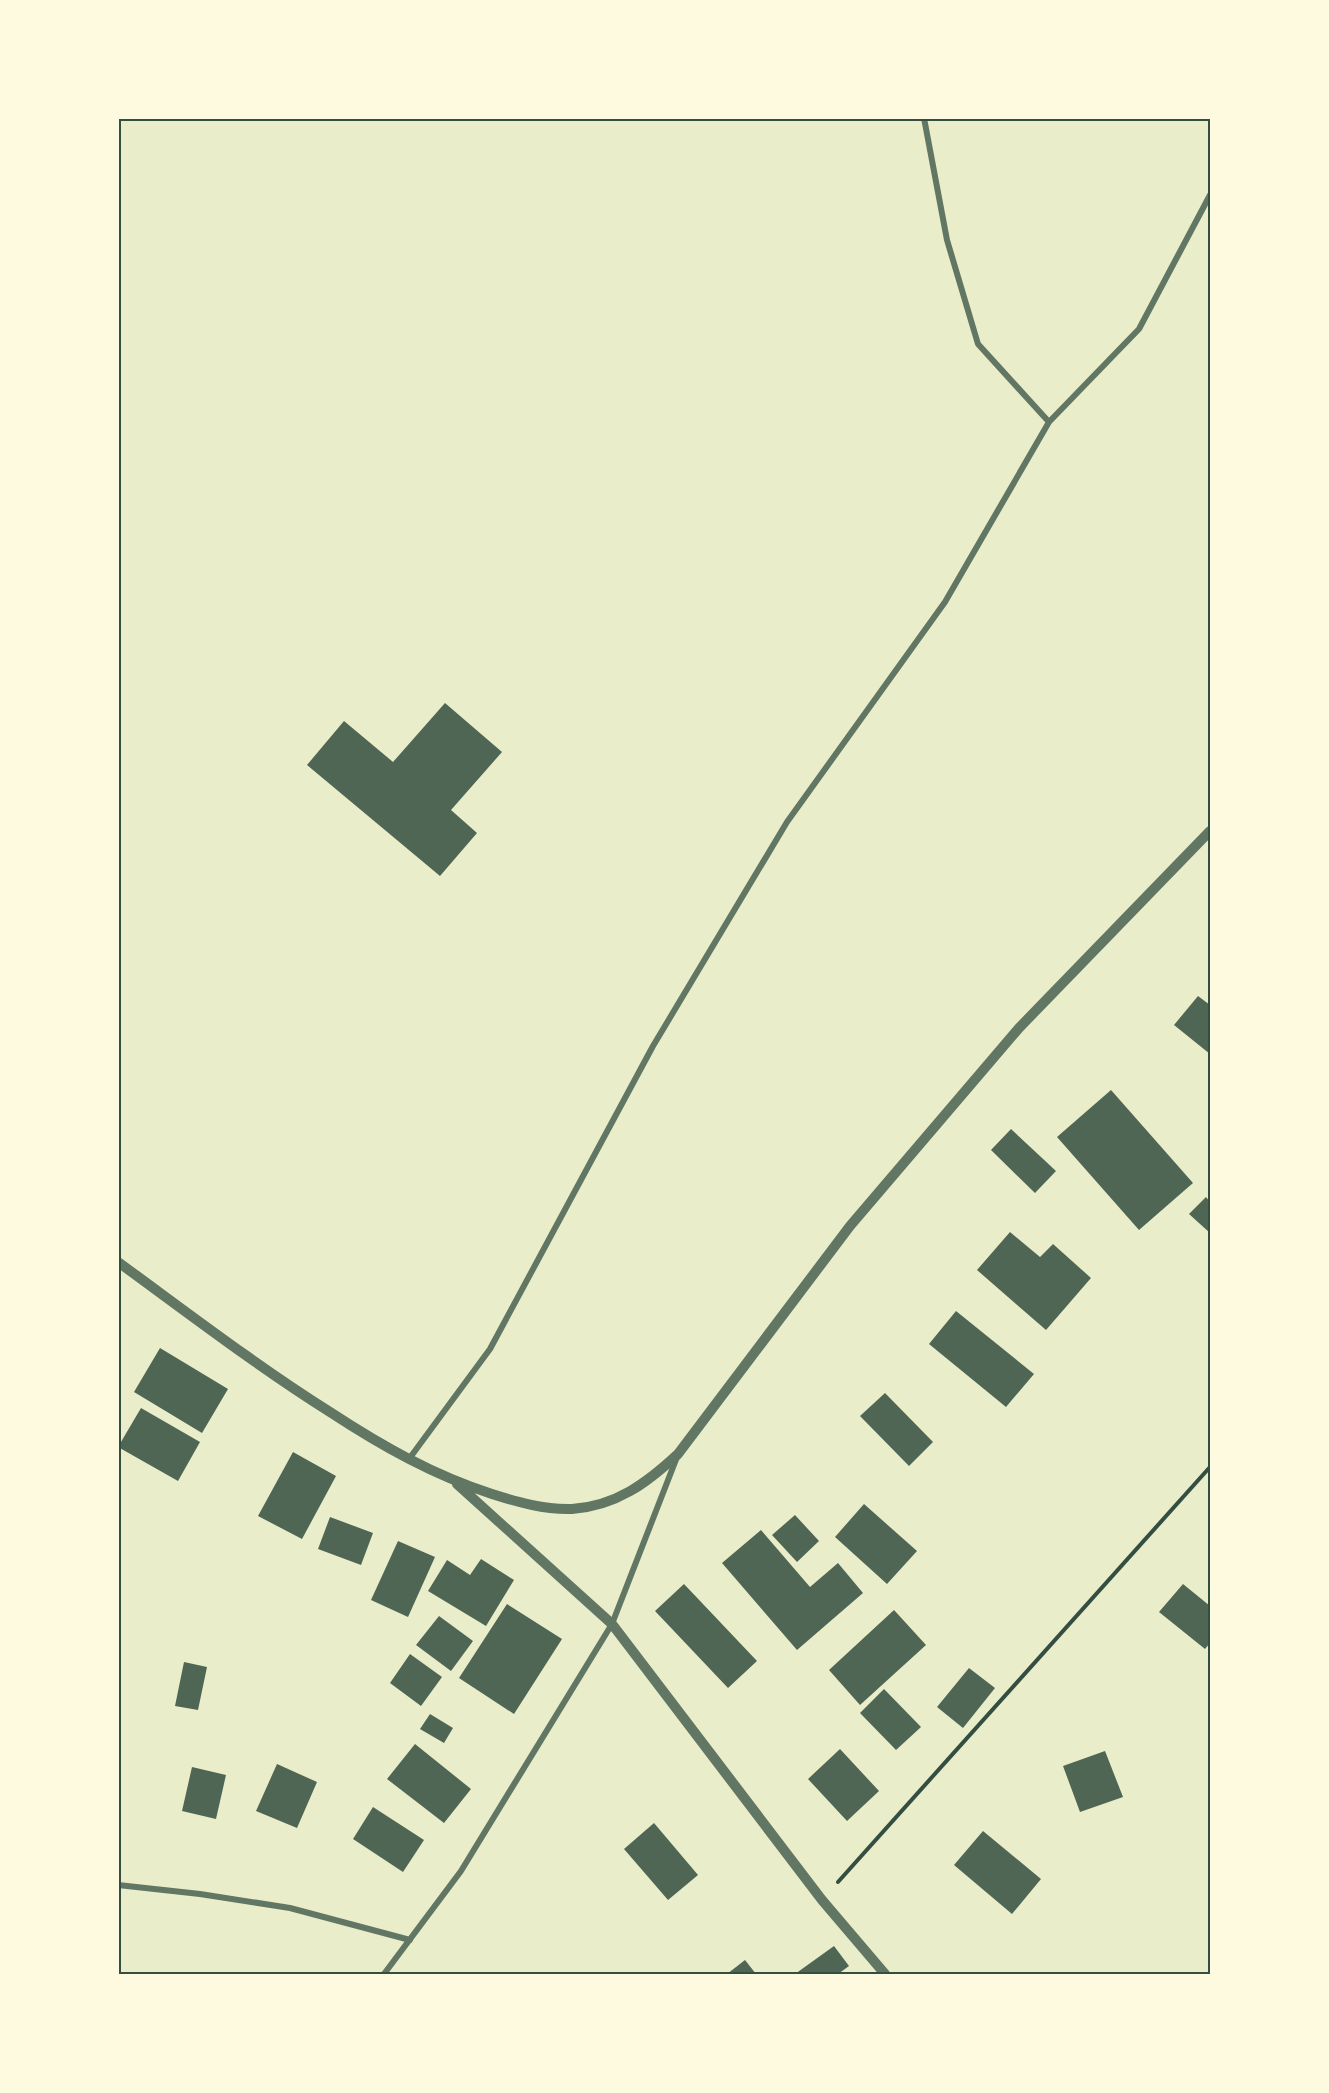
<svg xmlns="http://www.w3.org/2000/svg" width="1329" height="2093" font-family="Montserrat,sans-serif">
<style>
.building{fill:#4f6655}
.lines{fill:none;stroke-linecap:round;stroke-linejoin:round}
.path{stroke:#344e41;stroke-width:4}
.minor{stroke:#617663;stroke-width:6}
.tertiary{stroke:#617663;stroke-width:10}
.neatline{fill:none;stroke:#344e41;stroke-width:2}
</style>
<rect width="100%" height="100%" fill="#e9edc9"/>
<path class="building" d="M445,703L502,752L451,810L477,833L440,876L307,765L344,721L393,762Z
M1198,996L1210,1005V1054L1174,1025Z
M1111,1090L1193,1183L1139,1230L1057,1137Z
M1011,1129L1056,1171L1035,1193L991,1150Z
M1206,1197L1210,1202V1233L1189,1214Z
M1010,1232L1040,1257L1053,1244L1091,1278L1046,1330L977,1270Z
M956,1311L1034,1374L1006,1407L929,1344Z
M160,1348L228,1389L202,1433L134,1392Z
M885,1393L933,1442L909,1466L860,1416Z
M141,1408L200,1442L178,1481L118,1447Z
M293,1452L336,1476L302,1539L258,1516Z
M864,1504L917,1551L887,1584L835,1537Z
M795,1515L819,1541L797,1562L772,1535Z
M330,1517L373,1533L361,1565L318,1549Z
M761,1530L810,1587L838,1563L863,1593L797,1650L722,1563Z
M398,1541L435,1557L408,1617L371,1600Z
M481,1559L514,1580L486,1626L428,1591L447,1560L470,1575Z
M684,1584L757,1661L728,1688L655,1611Z
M1183,1584L1210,1606V1643L1205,1649L1159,1612Z
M507,1604L562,1639L514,1714L459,1678Z
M894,1610L926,1645L860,1705L829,1670Z
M439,1616L473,1641L451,1671L416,1645Z
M410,1654L442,1677L421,1706L390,1683Z
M184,1662L207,1667L198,1710L175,1706Z
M969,1668L995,1688L963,1728L937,1707Z
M884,1689L921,1727L896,1750L860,1713Z
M430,1714L453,1728L444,1743L420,1729Z
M415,1744L471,1789L444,1823L387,1779Z
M840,1749L879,1791L847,1821L808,1779Z
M1105,1751L1123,1797L1080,1812L1063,1766Z
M277,1764L317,1782L297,1828L256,1811Z
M192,1767L226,1775L216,1819L182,1811Z
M373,1807L424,1840L403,1872L353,1839Z
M654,1823L698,1875L668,1900L624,1849Z
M983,1831L1041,1879L1012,1914L954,1865Z
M834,1946L849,1966L838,1974H795Z
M745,1960L756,1974H727Z"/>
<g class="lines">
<path class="path" d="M838,1882L1210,1467"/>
<path class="minor" d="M924,118L947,240L978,344L1049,422
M409,1459L490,1349L653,1046L787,822L945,602L1049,422L1139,329L1210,195
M118,1885L200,1894L290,1908L410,1940
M384,1974L461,1871L612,1624L677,1457"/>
<path class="tertiary" d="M118,1262C188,1313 257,1366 330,1412C382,1446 433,1475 492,1494C517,1502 545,1510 572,1509C616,1506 647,1483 678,1454L850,1226L1019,1028L1210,831
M457,1484L612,1624L822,1900L885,1974"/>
</g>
<rect width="1329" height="2093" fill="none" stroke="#fefae0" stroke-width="240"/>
<rect x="120" y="120" width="1089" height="1853" class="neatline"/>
</svg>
